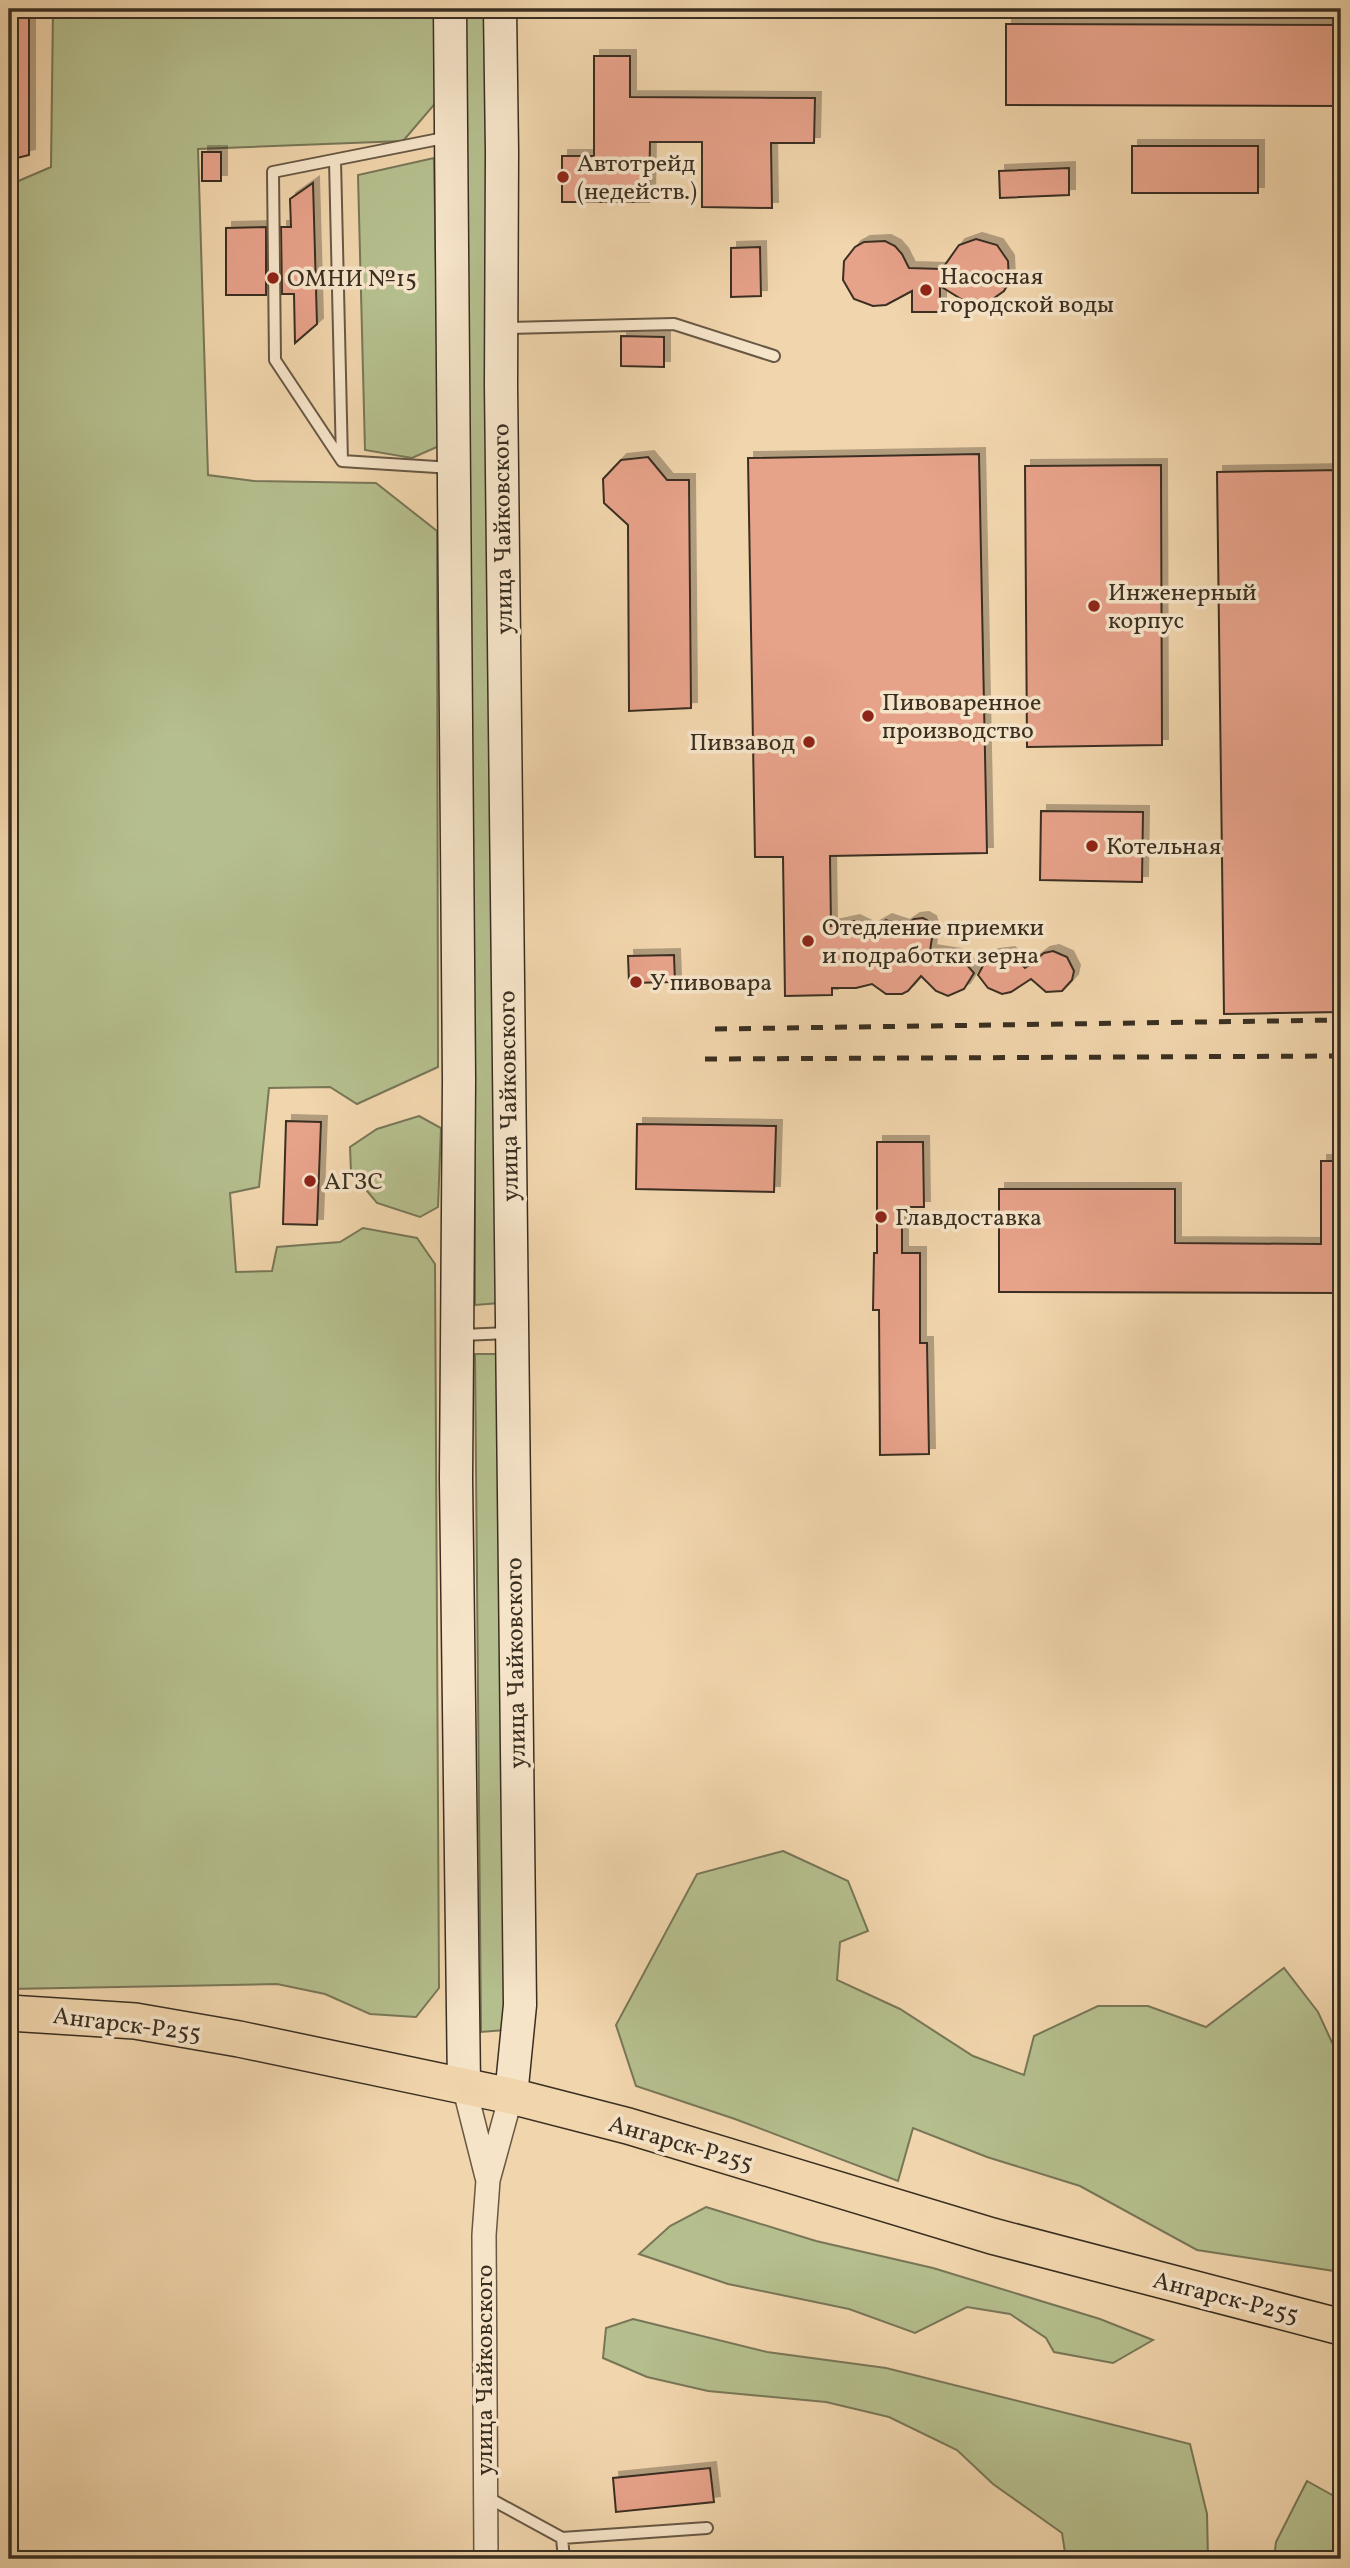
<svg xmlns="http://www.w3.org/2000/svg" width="1350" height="2568" font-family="Vollkorn,serif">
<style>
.green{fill:#b5be8d;stroke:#787657;stroke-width:2}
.building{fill:#e7a28a;stroke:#3a2f21;stroke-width:2;filter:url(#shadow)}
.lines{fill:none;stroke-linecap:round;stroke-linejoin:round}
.lane-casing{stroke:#685844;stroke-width:14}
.street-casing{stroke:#685844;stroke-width:26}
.secondary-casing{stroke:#3a2f21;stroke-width:35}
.primary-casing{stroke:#3a2f21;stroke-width:38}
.lane{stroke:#f6e4c9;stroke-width:10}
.street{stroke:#f6e4c9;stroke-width:23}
.secondary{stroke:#f6e4c9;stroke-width:32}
.primary{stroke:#f1d5ac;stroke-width:35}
.rail{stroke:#3a2f21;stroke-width:5;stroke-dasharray:12 12;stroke-linecap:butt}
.poi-dot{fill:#8f2418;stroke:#f6e4c9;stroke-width:2.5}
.labels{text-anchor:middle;stroke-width:7;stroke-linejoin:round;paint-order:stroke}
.poi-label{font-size:24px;fill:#3a2f21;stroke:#f6e4c9;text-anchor:start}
.street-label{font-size:24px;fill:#3a2f21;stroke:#f6e4c9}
</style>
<defs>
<filter id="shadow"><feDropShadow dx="6" dy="-6" stdDeviation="0" flood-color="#0004"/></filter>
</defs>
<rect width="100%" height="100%" fill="#f1d5ac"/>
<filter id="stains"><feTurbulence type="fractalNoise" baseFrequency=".00286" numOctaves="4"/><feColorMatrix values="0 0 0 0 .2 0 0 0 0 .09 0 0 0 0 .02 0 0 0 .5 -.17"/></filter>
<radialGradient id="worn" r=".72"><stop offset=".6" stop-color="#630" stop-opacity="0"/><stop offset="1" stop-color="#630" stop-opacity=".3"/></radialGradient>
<path class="green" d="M53,9H436L439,99L403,141L198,149L208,475L254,481L376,483L437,531L438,1067L357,1104L330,1087L269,1088L259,1187L230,1193L236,1272L272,1271L277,1247L340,1242L363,1228L417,1238L435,1264L439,1988L416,2017L370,2014L325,1994L277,1984L9,1989V185L51,167Z
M462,9H487L500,1303L475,1305V1126L466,648Z
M434,158L439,446L412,458L365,450L358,175Z
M419,1116L441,1128L438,1207L420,1217L377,1203L351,1172L350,1147L377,1129Z
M475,1354H502L505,2030L481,2032Z
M783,1851L848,1881L868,1931L840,1942L837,1980L900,2009L973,2056L1024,2075L1034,2036L1098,2006H1148L1206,2027L1284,1968L1318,2012L1341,2062V2272L1197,2250L1080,2186L987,2157L913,2128L898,2181L735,2119L636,2086L616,2025L697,1874Z
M706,2207L816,2241L933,2268L1100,2319L1153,2340L1113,2363L1054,2352L1046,2338L1010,2314L967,2307L915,2333L849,2309L728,2284L639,2254L670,2226Z
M633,2319L767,2352L886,2368L1190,2444L1207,2514L1208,2559H1066L1062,2533L993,2484L957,2450L889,2417L826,2402L708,2391L647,2377L603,2358L606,2328Z
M1307,2481L1341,2500V2559H1274L1276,2542Z"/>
<path class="building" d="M9,9H29V155L9,160Z
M1006,24L1341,25V106L1006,105Z
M594,56H630V97L815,98L814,143H771L772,208L702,207V142H650L649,202H562V156H594Z
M1132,146H1258V193H1132Z
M202,152H221V181H202Z
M1069,168V195L1000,198L999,171Z
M313,183L317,324L295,343L294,294H282L281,227H291L290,199Z
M266,227V295H226V228Z
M976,239L997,245L1008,261L1009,282L1004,291L987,303L976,305L966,302L940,286V312H912V291L886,305L873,306L854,299L843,280L844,261L855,247L864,242L885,241L895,246L902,254L909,268L942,269L959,245Z
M760,247L761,296L731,297V248Z
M621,336L664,337V367L621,366Z
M979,454L987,853L830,856L831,926L854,921L870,929L886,920L904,926L914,919L923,918L930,922L933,931L930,951L955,955L961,958L974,973L964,989L948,996L936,991L921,976L908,991L902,994H886L872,984L856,988H832V995L785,996L783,857H755L748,458Z
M648,457L667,480H689L691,708L629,711L628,525L604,503L603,479L621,460Z
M1161,465L1162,745L1027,747L1025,466Z
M1341,470V1012L1224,1014L1217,472Z
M1041,811L1143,812L1142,882L1040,880Z
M1053,951L1067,957L1074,971L1072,980L1062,991L1046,992L1031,979L1011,992L1002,994L988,988L978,975L987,958L993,955L1009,953L1025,968L1044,953Z
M674,955L675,982L629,983L628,956Z
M286,1121L321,1122L317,1225L283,1224Z
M637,1124L776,1126L774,1192L636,1189Z
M877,1142H923L924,1207H902V1253H920V1343H927L929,1454L880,1455L879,1310H873L874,1253H877Z
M1321,1161H1341V1293L999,1292V1189H1175V1243L1321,1244Z
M710,2468L714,2502L616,2512L613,2478Z"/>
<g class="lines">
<defs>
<path id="lane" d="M449,137L273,172L275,360L342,461L452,468
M335,160L342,461
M505,328L674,324L774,356
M462,1335L508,1333
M485,2496L562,2538L564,2559
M562,2538L707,2528"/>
<path id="street" d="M464,2086L487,2177
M486,2559L484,2235L488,2180L511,2096"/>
<path id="secondary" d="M450,9L459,1080L456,1479L464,2086
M500,9L502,152L501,385L520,2005L511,2096"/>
<path id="primary" d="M9,2013L135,2021L239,2039L511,2096L628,2126L992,2236L1341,2327"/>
</defs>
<use href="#lane" class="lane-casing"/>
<use href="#street" class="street-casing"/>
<use href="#secondary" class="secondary-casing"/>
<use href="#primary" class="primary-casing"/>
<use href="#lane" class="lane"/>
<use href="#street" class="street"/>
<use href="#secondary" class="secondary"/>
<use href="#primary" class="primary"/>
<path class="rail" d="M715,1029L1341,1020
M705,1059L1341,1056"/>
</g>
<g class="poi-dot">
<circle cx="563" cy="177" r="7"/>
<circle cx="273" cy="278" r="7"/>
<circle cx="926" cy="290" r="7"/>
<circle cx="1094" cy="606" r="7"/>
<circle cx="868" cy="716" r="7"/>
<circle cx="809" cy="742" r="7"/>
<circle cx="1092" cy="846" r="7"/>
<circle cx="808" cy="941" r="7"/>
<circle cx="636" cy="982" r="7"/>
<circle cx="310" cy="1181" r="7"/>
<circle cx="881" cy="1217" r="7"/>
</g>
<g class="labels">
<g class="poi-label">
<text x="577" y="171">Автотрейд<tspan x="577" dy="28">(недейств.)</tspan></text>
<text x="940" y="284">Насосная<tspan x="940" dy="28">городской воды</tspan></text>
<text x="287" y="286">ОМНИ №15</text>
<text x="1108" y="600">Инженерный<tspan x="1108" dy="28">корпус</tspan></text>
<text x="882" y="710">Пивоваренное<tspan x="882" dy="28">производство</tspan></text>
<text x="795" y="750" text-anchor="end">Пивзавод</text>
<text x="1106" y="854">Котельная</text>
<text x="822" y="935">Отедление приемки<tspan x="822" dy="28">и подработки зерна</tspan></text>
<text x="650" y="990">У пивовара</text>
<text x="324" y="1189">АГЗС</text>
<text x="895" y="1225">Главдоставка</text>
</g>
<g class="street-label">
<text transform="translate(502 529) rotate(-91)" y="8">улица Чайковского</text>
<text transform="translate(508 1096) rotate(-91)" y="8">улица Чайковского</text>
<text transform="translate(515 1663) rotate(-91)" y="8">улица Чайковского</text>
<text transform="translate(127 2024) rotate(7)" y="8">Ангарск-Р255</text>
<text transform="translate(681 2143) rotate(16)" y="8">Ангарск-Р255</text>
<text transform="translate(1226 2297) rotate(14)" y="8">Ангарск-Р255</text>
<text transform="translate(484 2370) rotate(-90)" y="8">улица Чайковского</text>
</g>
</g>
<rect width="1350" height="2568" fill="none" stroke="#f1d5ac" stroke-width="35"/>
<rect x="10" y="10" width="1329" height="2547" fill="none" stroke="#3a2f21" stroke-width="3.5"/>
<rect x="18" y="18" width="1315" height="2533" fill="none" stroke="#3a2f21" stroke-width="2"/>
<rect width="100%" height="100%" filter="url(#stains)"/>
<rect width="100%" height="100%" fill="url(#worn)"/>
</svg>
